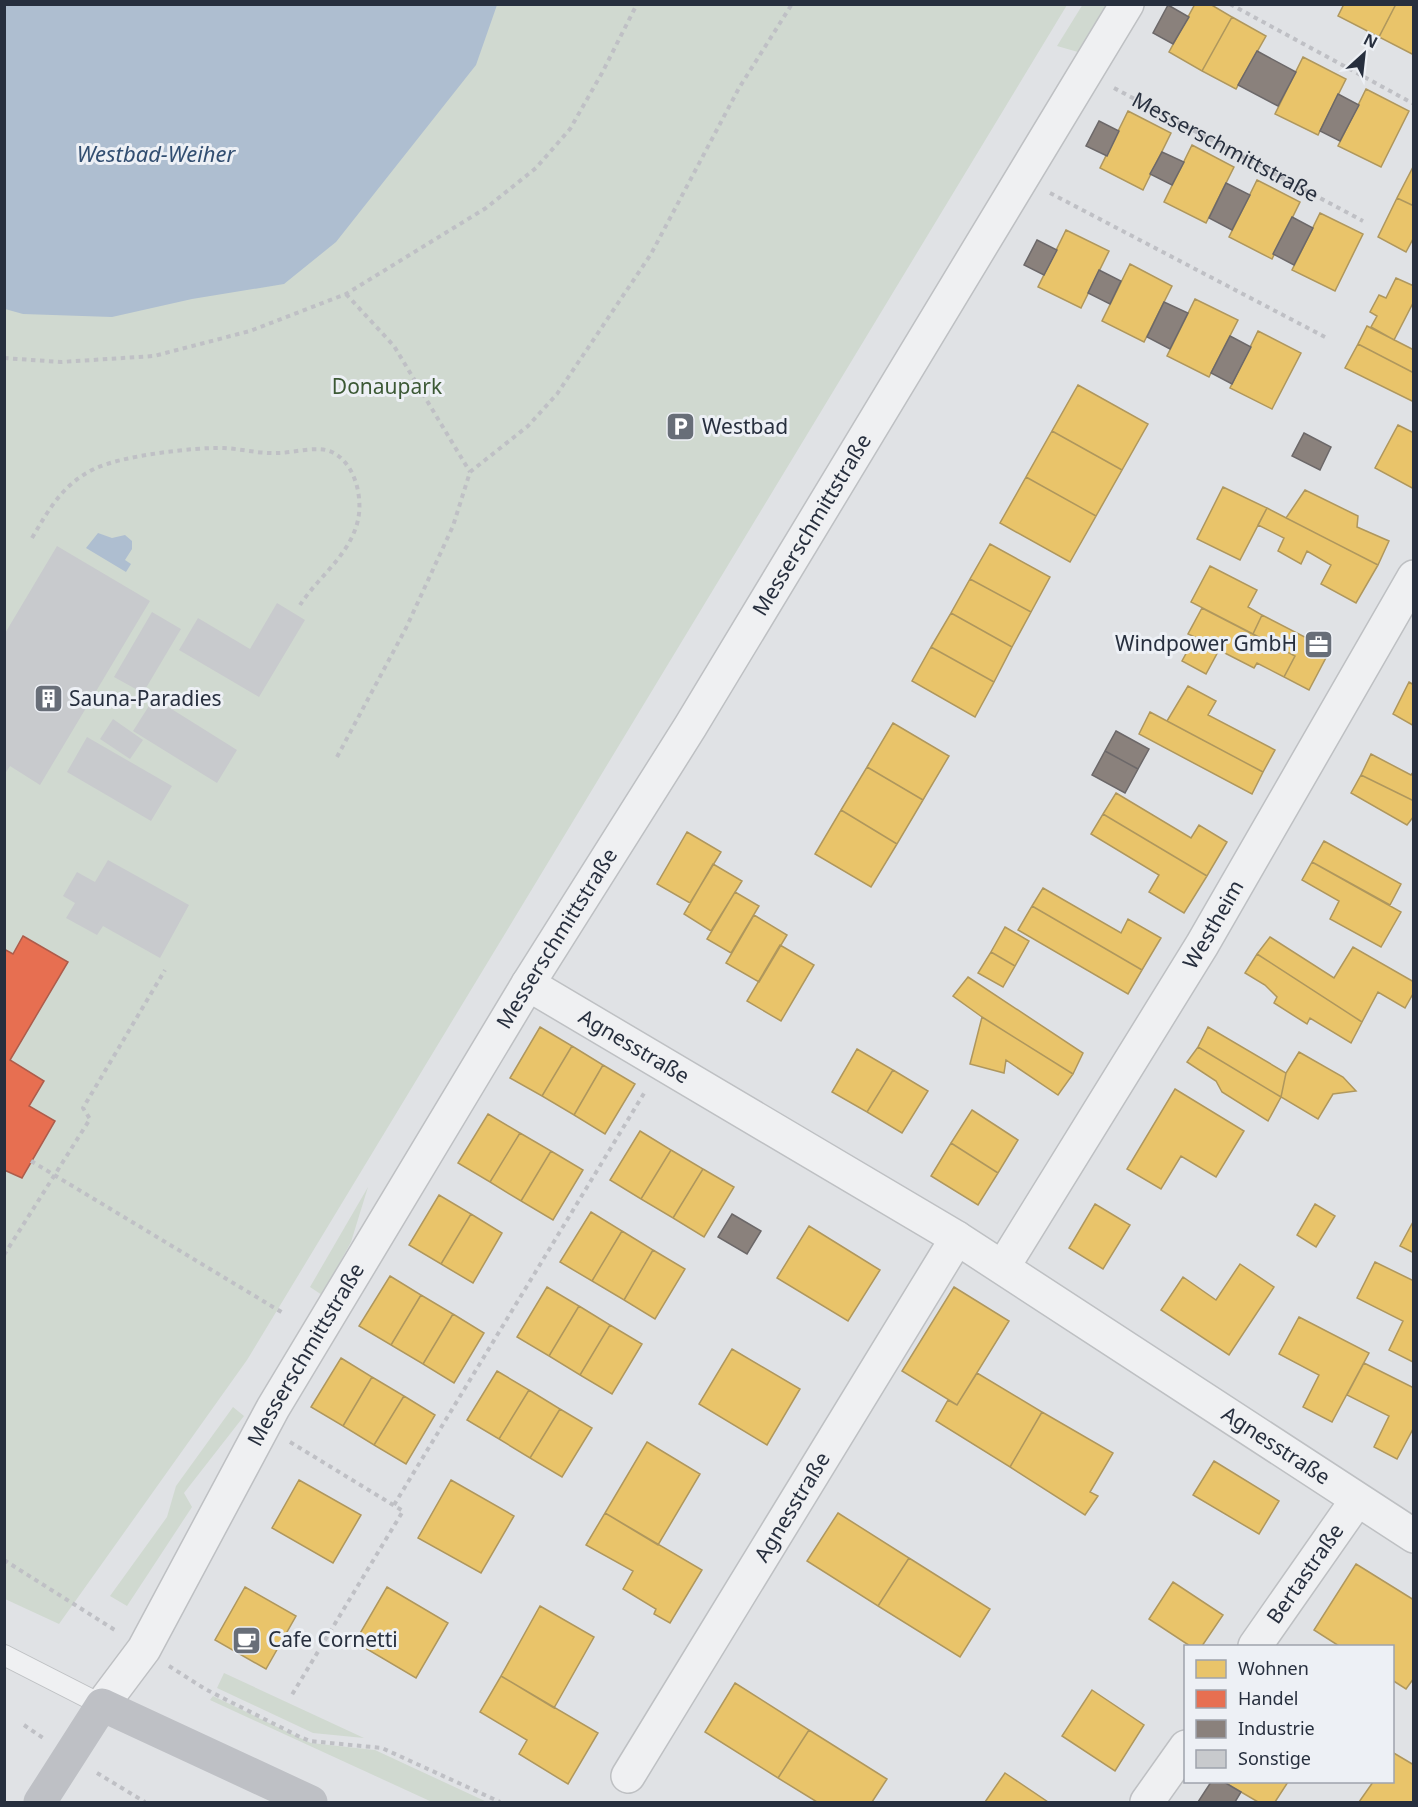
<svg xmlns="http://www.w3.org/2000/svg" width="1418" height="1807" font-family="'Noto Sans',sans-serif">
<style>
.green{fill:#d0d9d0}
.water{fill:#aebed0}
.homes{fill:#e9c46a;stroke:#af975d;stroke-width:1.5}
.shops{fill:#e76f51;stroke:#ad5c4b;stroke-width:1.5}
.industry{fill:#8a817c;stroke:#6c6869;stroke-width:1.5}
.building{fill:#c8cacd}
.lines{fill:none;stroke-linecap:round;stroke-linejoin:round}
.lane-casing{stroke:#bec0c3;stroke-width:22}
.street-casing{stroke:#bec0c3;stroke-width:36}
.path{stroke:#bfc0c5;stroke-width:4;stroke-dasharray:4.5 4.5;stroke-linecap:butt}
.lane{stroke:#eff0f2;stroke-width:20}
.street{stroke:#eff0f2;stroke-width:33}
.secondary{stroke:#bec0c5;stroke-width:33}
.labels{text-anchor:middle;stroke-width:6;stroke-linejoin:round;paint-order:stroke}
.street-label{font-size:21px;fill:#272f3e;stroke:#edf0f5}
.park-label{font-size:21px;fill:#3c5935;stroke:#edf0f5}
.poi-label{font-size:21px;fill:#272f3e;stroke:#edf0f5;text-anchor:start}
.water-label{font-size:22px;font-style:italic;fill:#324e71;stroke:#edf0f5}
</style>
<rect width="100%" height="100%" fill="#e0e2e5"/>
<path class="green" d="M1083,4L1107,5L1078,52L1057,46Z
M5,5H1067L247,1360L59,1624L5,1599Z
M368,1187L351,1242L322,1295L310,1287Z
M233,1407L244,1416L184,1493L192,1507L127,1606L110,1596L167,1517L176,1486Z
M224,1673L364,1738L313,1733L217,1688Z
M213,1696L311,1743L375,1750L487,1802H432L210,1700Z"/>
<path class="water" d="M4,5L5,4L497,5L476,65L336,242L284,284L192,299L112,317L23,314L5,309Z
M98,533L112,538L125,535L132,541V549L125,560L131,564L126,572L86,548Z"/>
<path class="homes" d="M1195,4H1210L1232,17L1202,71L1169,52Z
M1344,4H1396L1379,37L1338,16Z
M1396,4H1414V55L1379,37Z
M1232,17L1266,36L1236,89L1202,71Z
M1303,57L1346,79L1318,135L1275,114Z
M1366,89L1409,111L1381,167L1338,146Z
M1128,111L1171,133L1143,190L1100,168Z
M1192,145L1234,167L1206,223L1164,202Z
M1414,165V206L1397,198Z
M1257,180L1300,202L1272,259L1229,237Z
M1397,198L1414,206V237L1406,252L1378,237Z
M1320,213L1363,234L1335,291L1292,270Z
M1066,230L1109,251L1081,308L1038,287Z
M1130,264L1172,286L1144,342L1102,321Z
M1396,278L1414,286V301L1394,340L1371,327L1377,316L1370,312L1379,295L1386,298Z
M1195,299L1238,320L1209,377L1167,356Z
M1367,326L1414,350V373L1358,344Z
M1258,331L1301,353L1272,409L1230,388Z
M1358,344L1414,373V402L1345,368Z
M1078,385L1148,424L1122,470L1052,431Z
M1398,425L1414,433V489L1375,468Z
M1052,431L1122,470L1096,516L1026,477Z
M1026,477L1096,516L1070,562L1000,523Z
M1223,487L1267,508L1240,560L1197,539Z
M1305,490L1358,516L1357,527L1389,541L1378,565L1286,518Z
M1267,508L1378,565L1356,603L1321,584L1331,565L1307,551L1301,564L1278,551L1284,538L1258,525Z
M990,544L1050,577L1031,612L970,579Z
M1210,566L1257,590L1248,607L1262,615L1253,634L1191,602Z
M970,579L1031,612L1012,647L951,613Z
M1202,608L1295,656L1284,677L1257,663L1254,668L1219,650L1206,674L1182,661L1195,637L1188,634Z
M951,613L1012,647L994,682L931,647Z
M1262,615L1330,650L1309,690L1284,677L1295,656L1253,634Z
M931,647L994,682L975,717L912,681Z
M1409,682L1414,685V726L1393,714Z
M1188,686L1216,701L1208,715L1275,750L1263,772L1167,721Z
M1150,712L1263,772L1252,794L1139,734Z
M893,723L949,756L923,800L867,767Z
M1371,754L1411,775L1414,771V801L1361,775Z
M867,767L923,800L897,844L841,810Z
M1361,775L1414,801V816L1407,825L1351,793Z
M1116,793L1191,838L1199,825L1227,842L1207,876L1103,814Z
M841,810L897,844L871,887L815,854Z
M1103,814L1207,876L1184,913L1149,892L1159,875L1091,834Z
M687,832L721,852L690,903L657,884Z
M1324,841L1401,884L1390,905L1312,862Z
M1312,862L1401,912L1381,947L1330,919L1339,901L1302,880Z
M713,864L742,881L711,931L684,914Z
M1043,888L1121,933L1128,919L1161,938L1142,970L1032,906Z
M735,892L759,906L731,953L707,939Z
M1032,906L1142,970L1128,994L1018,930Z
M754,915L787,935L759,982L726,963Z
M1005,927L1029,941L1015,966L991,952Z
M1270,937L1334,978L1353,947L1414,982V992L1405,1008L1378,992L1362,1022L1257,954Z
M780,945L814,965L781,1021L747,1001Z
M991,952L1015,966L1003,987L978,973Z
M1257,954L1362,1022L1351,1043L1310,1018L1307,1024L1274,1003L1277,997L1265,985L1245,973Z
M968,977L1083,1053L1073,1074L982,1017L953,996Z
M982,1017L1073,1074L1058,1095L1006,1060L1004,1073L970,1064Z
M540,1027L572,1046L542,1096L510,1078Z
M1208,1027L1286,1073L1281,1097L1198,1047Z
M572,1046L603,1065L574,1115L542,1096Z
M1198,1047L1281,1097L1268,1121L1222,1092L1216,1081L1187,1062Z
M857,1049L893,1070L867,1112L832,1092Z
M1299,1052L1343,1077L1356,1091L1333,1094L1318,1119L1281,1097L1286,1073Z
M603,1065L635,1084L605,1134L574,1115Z
M893,1070L928,1091L902,1133L867,1112Z
M1175,1089L1244,1131L1216,1177L1181,1156L1161,1189L1127,1169Z
M972,1110L1018,1140L998,1173L951,1143Z
M488,1114L520,1133L490,1182L458,1163Z
M640,1131L671,1150L641,1199L610,1180Z
M520,1133L551,1151L521,1201L490,1182Z
M951,1143L998,1173L978,1205L931,1176Z
M671,1150L703,1169L673,1218L641,1199Z
M551,1151L583,1170L553,1220L521,1201Z
M703,1169L734,1187L704,1237L673,1218Z
M439,1195L471,1214L441,1264L409,1245Z
M1095,1204L1130,1225L1103,1269L1069,1248Z
M1315,1204L1335,1216L1316,1247L1297,1235Z
M591,1212L622,1231L592,1281L560,1262Z
M471,1214L502,1233L473,1283L441,1264Z
M1414,1220V1253L1400,1246Z
M809,1226L880,1270L848,1321L777,1278Z
M622,1231L653,1250L624,1300L592,1281Z
M653,1250L685,1269L655,1319L624,1300Z
M1375,1262L1414,1281L1413,1362L1389,1350L1403,1321L1357,1298Z
M1240,1264L1274,1287L1229,1355L1161,1310L1183,1277L1216,1300Z
M390,1276L421,1295L391,1345L359,1326Z
M547,1287L579,1306L549,1356L517,1337Z
M954,1287L1009,1321L957,1405L902,1371Z
M421,1295L453,1314L423,1364L391,1345Z
M579,1306L610,1325L580,1375L549,1356Z
M453,1314L484,1333L454,1383L423,1364Z
M1299,1317L1369,1353L1332,1422L1303,1407L1319,1375L1279,1354Z
M610,1325L642,1344L612,1394L580,1375Z
M732,1349L800,1389L767,1445L699,1404Z
M341,1358L372,1377L343,1426L311,1407Z
M1364,1363L1414,1388V1427L1397,1459L1374,1447L1389,1416L1347,1395Z
M497,1371L529,1390L499,1439L467,1420Z
M977,1373L1042,1412L1010,1467L936,1421L948,1400L957,1405Z
M372,1377L404,1396L374,1445L343,1426Z
M529,1390L560,1409L530,1458L499,1439Z
M404,1396L435,1415L406,1464L374,1445Z
M560,1409L592,1428L562,1477L530,1458Z
M1042,1412L1113,1453L1090,1492L1098,1496L1085,1515L1010,1467Z
M647,1442L700,1474L658,1545L605,1513Z
M1214,1461L1279,1501L1259,1534L1193,1495Z
M299,1480L361,1515L333,1563L272,1528Z
M451,1480L514,1516L481,1573L418,1538Z
M605,1513L702,1570L670,1623L654,1614L656,1609L623,1589L633,1571L586,1545Z
M838,1513L909,1558L878,1606L807,1561Z
M909,1558L990,1609L960,1657L878,1606Z
M1356,1564L1414,1600V1678L1406,1689L1392,1680V1646H1339L1314,1630Z
M1173,1582L1223,1615L1202,1646H1190L1149,1619Z
M245,1587L296,1616L266,1669L215,1640Z
M387,1587L448,1623L416,1678L355,1642Z
M540,1606L594,1637L554,1708L501,1676Z
M501,1676L598,1733L568,1784L519,1754L527,1740L480,1712Z
M735,1683L809,1730L778,1778L705,1732Z
M1092,1690L1144,1725L1115,1771L1062,1736Z
M809,1730L887,1779L872,1802H817L778,1778Z
M1392,1752L1414,1765V1802H1359L1373,1782H1392Z
M1005,1773L1048,1802H985Z
M1224,1782H1288L1275,1802H1258Z"/>
<path class="shops" d="M23,936L68,962L10,1060L44,1081L29,1106L55,1121L22,1178L4,1170V949L13,954Z"/>
<path class="industry" d="M1168,5L1189,17L1173,44L1153,33Z
M1257,51L1296,72L1278,106L1238,85Z
M1338,94L1359,105L1340,141L1320,131Z
M1099,121L1119,131L1107,156L1086,146Z
M1162,152L1184,162L1172,185L1150,174Z
M1226,183L1250,195L1232,230L1209,218Z
M1292,217L1313,228L1294,265L1273,254Z
M1037,240L1057,250L1044,275L1024,265Z
M1099,270L1121,281L1110,304L1088,293Z
M1164,302L1188,313L1170,349L1147,337Z
M1230,336L1251,347L1232,384L1211,373Z
M1304,433L1331,447L1320,470L1292,456Z
M1116,731L1149,749L1138,769L1105,751Z
M1105,751L1138,769L1125,793L1092,775Z
M732,1214L761,1231L747,1254L718,1237Z
M1211,1782H1224L1241,1792L1235,1802H1198Z"/>
<path class="building" d="M57,546L150,601L40,785L10,766L4,775V635Z
M277,603L305,620L259,697L179,650L198,618L250,649Z
M152,612L181,629L143,693L114,677Z
M154,698L237,750L217,783L133,731Z
M113,719L143,740L130,759L100,739Z
M87,737L172,786L151,821L67,772Z
M108,860L189,905L160,958L103,926L97,935L66,918L75,903L63,896L77,872L95,882Z"/>
<g class="lines">
<defs>
<path id="lane" d="M4,1655L102,1705"/>
<g id="street">
<path id="s2" d="M528,984L957,1238L1414,1536"/>
<path id="s3" d="M1003,1267L1202,945L1414,577"/>
<path id="s4" d="M1255,1646L1357,1500"/>
<path id="s5" d="M102,1705L144,1649L273,1408L528,984L690,727L1127,4"/>
<path id="s6" d="M628,1776L957,1238"/>
<path d="M1147,1802L1186,1747"/>
</g>
</defs>
<use href="#lane" class="lane-casing"/>
<use href="#street" class="street-casing"/>
<g class="path">
<path d="M1230,4L1414,104"/>
<path id="s1" d="M1114,88L1363,221"/>
<path d="M1050,193L1325,337"/>
<path d="M346,294L394,346L470,472"/>
<path d="M4,358L61,362L154,356L250,331L346,294L486,208L536,168L570,129L602,73L637,4"/>
<path d="M32,538C49,509 63,484 94,469C120,456 194,447 224,448C242,449 260,454 278,453C294,453 317,445 332,452C355,463 363,497 358,520C350,555 319,576 300,605"/>
<path d="M337,757L406,628L453,526L470,472L528,426L557,394L651,254L739,88L792,4"/>
<path d="M31,1161L283,1313"/>
<path d="M4,1255L90,1119L83,1108L165,970"/>
<path d="M290,1442L403,1511L290,1698"/>
<path d="M394,1505L646,1090"/>
<path d="M4,1560L118,1632"/>
<path d="M169,1666L205,1689L300,1737L310,1741L382,1748L500,1802"/>
<path d="M24,1725L43,1738"/>
<path d="M97,1773L145,1802"/>
</g>
<use href="#lane" class="lane"/>
<use href="#street" class="street"/>
<path class="secondary" d="M40,1802L102,1705L311,1802"/>
</g>
<defs>
<symbol id="parking-square" viewBox="-11 -11 22 22"><rect x="-9" y="-9" width="18" height="18" rx="4" fill="#686e78" stroke="#edf0f5"/><path d="M-3.5-5.5H1a3.5 3.5 0 0 1 0 7H-1V5.5H-3.5ZM-1-3.4V-.6H.8a1.4 1.4 0 0 0 0-2.8Z" fill="#fff"/></symbol>
<symbol id="office-square" viewBox="-11 -11 22 22"><rect x="-9" y="-9" width="18" height="18" rx="4" fill="#686e78" stroke="#edf0f5"/><path d="M-6-3h4V-5.5h4V-3h4V5H-6ZM-1-4.5V-3h2v-1.5ZM-6 0V1H6V0Z" fill="#fff"/></symbol>
<symbol id="building-square" viewBox="-11 -11 22 22"><rect x="-9" y="-9" width="18" height="18" rx="4" fill="#686e78" stroke="#edf0f5"/><path d="M-4-6H4V6H1V3H-1V6H-4ZM-2.5-4.3h1.7v1.8h-1.7ZM.8-4.3h1.7v1.8H.8ZM-2.5-1h1.7V.8h-1.7ZM.8-1h1.7V.8H.8Z" fill="#fff"/></symbol>
<symbol id="cafe-square" viewBox="-11 -11 22 22"><rect x="-9" y="-9" width="18" height="18" rx="4" fill="#686e78" stroke="#edf0f5"/><path d="M-5.5-4.5H6V0H3Q3 3.5 0 3.5H-2.5Q-5.5 3.5-5.5 0ZM3-3.2v2h1.7v-2ZM-6 4.5H4V6H-6Z" fill="#fff"/></symbol>
</defs>
<g fill-rule="evenodd">
<use href="#parking-square" x="664" y="410" width="33" height="33"/>
<use href="#office-square" x="1302" y="628" width="33" height="33"/>
<use href="#building-square" x="32" y="682" width="33" height="33"/>
<use href="#cafe-square" x="230" y="1624" width="33" height="33"/>
</g>
<g class="labels">
<g class="street-label">
<text dy="7" stroke="none"><textPath href="#s1" startOffset="126">Messerschmittstraße</textPath></text>
<text dy="7" stroke="none"><textPath href="#s5" startOffset="1378">Messerschmittstraße</textPath></text>
<text dy="7" stroke="none"><textPath href="#s3" startOffset="402">Westheim</textPath></text>
<text dy="7" stroke="none"><textPath href="#s5" startOffset="892">Messerschmittstraße</textPath></text>
<text dy="7" stroke="none"><textPath href="#s2" startOffset="123">Agnesstraße</textPath></text>
<text dy="7" stroke="none"><textPath href="#s5" startOffset="406">Messerschmittstraße</textPath></text>
<text dy="7" stroke="none"><textPath href="#s2" startOffset="879">Agnesstraße</textPath></text>
<text dy="7" stroke="none"><textPath href="#s6" startOffset="315">Agnesstraße</textPath></text>
<text dy="7" stroke="none"><textPath href="#s4" startOffset="88">Bertastraße</textPath></text>
</g>
<g class="park-label">
<text x="387" y="394">Donaupark</text>
</g>
<g class="poi-label">
<text x="702" y="434">Westbad</text>
<text x="1297" y="651" text-anchor="end">Windpower GmbH</text>
<text x="69" y="706">Sauna-Paradies</text>
<text x="268" y="1647">Cafe Cornetti</text>
</g>
<g class="water-label">
<text x="156" y="162">Westbad-Weiher</text>
</g>
</g>
<rect width="1418" height="1807" fill="none" stroke="#272f3e" stroke-width="12"/>
<rect x="1184" y="1645" width="210" height="138" fill="#edf0f5" stroke="#9ea3ac" stroke-width="1.5"/>
<rect x="1196" y="1660" width="30" height="18" fill="#e9c46a" stroke="#9ea3ac" stroke-width="1.5"/>
<text x="1238" y="1675" font-size="18" fill="#272f3e">Wohnen</text>
<rect x="1196" y="1690" width="30" height="18" fill="#e76f51" stroke="#9ea3ac" stroke-width="1.5"/>
<text x="1238" y="1705" font-size="18" fill="#272f3e">Handel</text>
<rect x="1196" y="1720" width="30" height="18" fill="#8a817c" stroke="#9ea3ac" stroke-width="1.5"/>
<text x="1238" y="1735" font-size="18" fill="#272f3e">Industrie</text>
<rect x="1196" y="1750" width="30" height="18" fill="#c8cacd" stroke="#9ea3ac" stroke-width="1.5"/>
<text x="1238" y="1765" font-size="18" fill="#272f3e">Sonstige</text>
<g transform="translate(1364 54) rotate(27)" stroke="#edf0f5" stroke-width="4.5" paint-order="stroke">
<path d="M0-4.5L10 22L0 15L-10 22Z" fill="#272f3e"/>
<text y="-9" font-size="16" font-weight="bold" text-anchor="middle" fill="#272f3e">N</text>
</g>
</svg>
